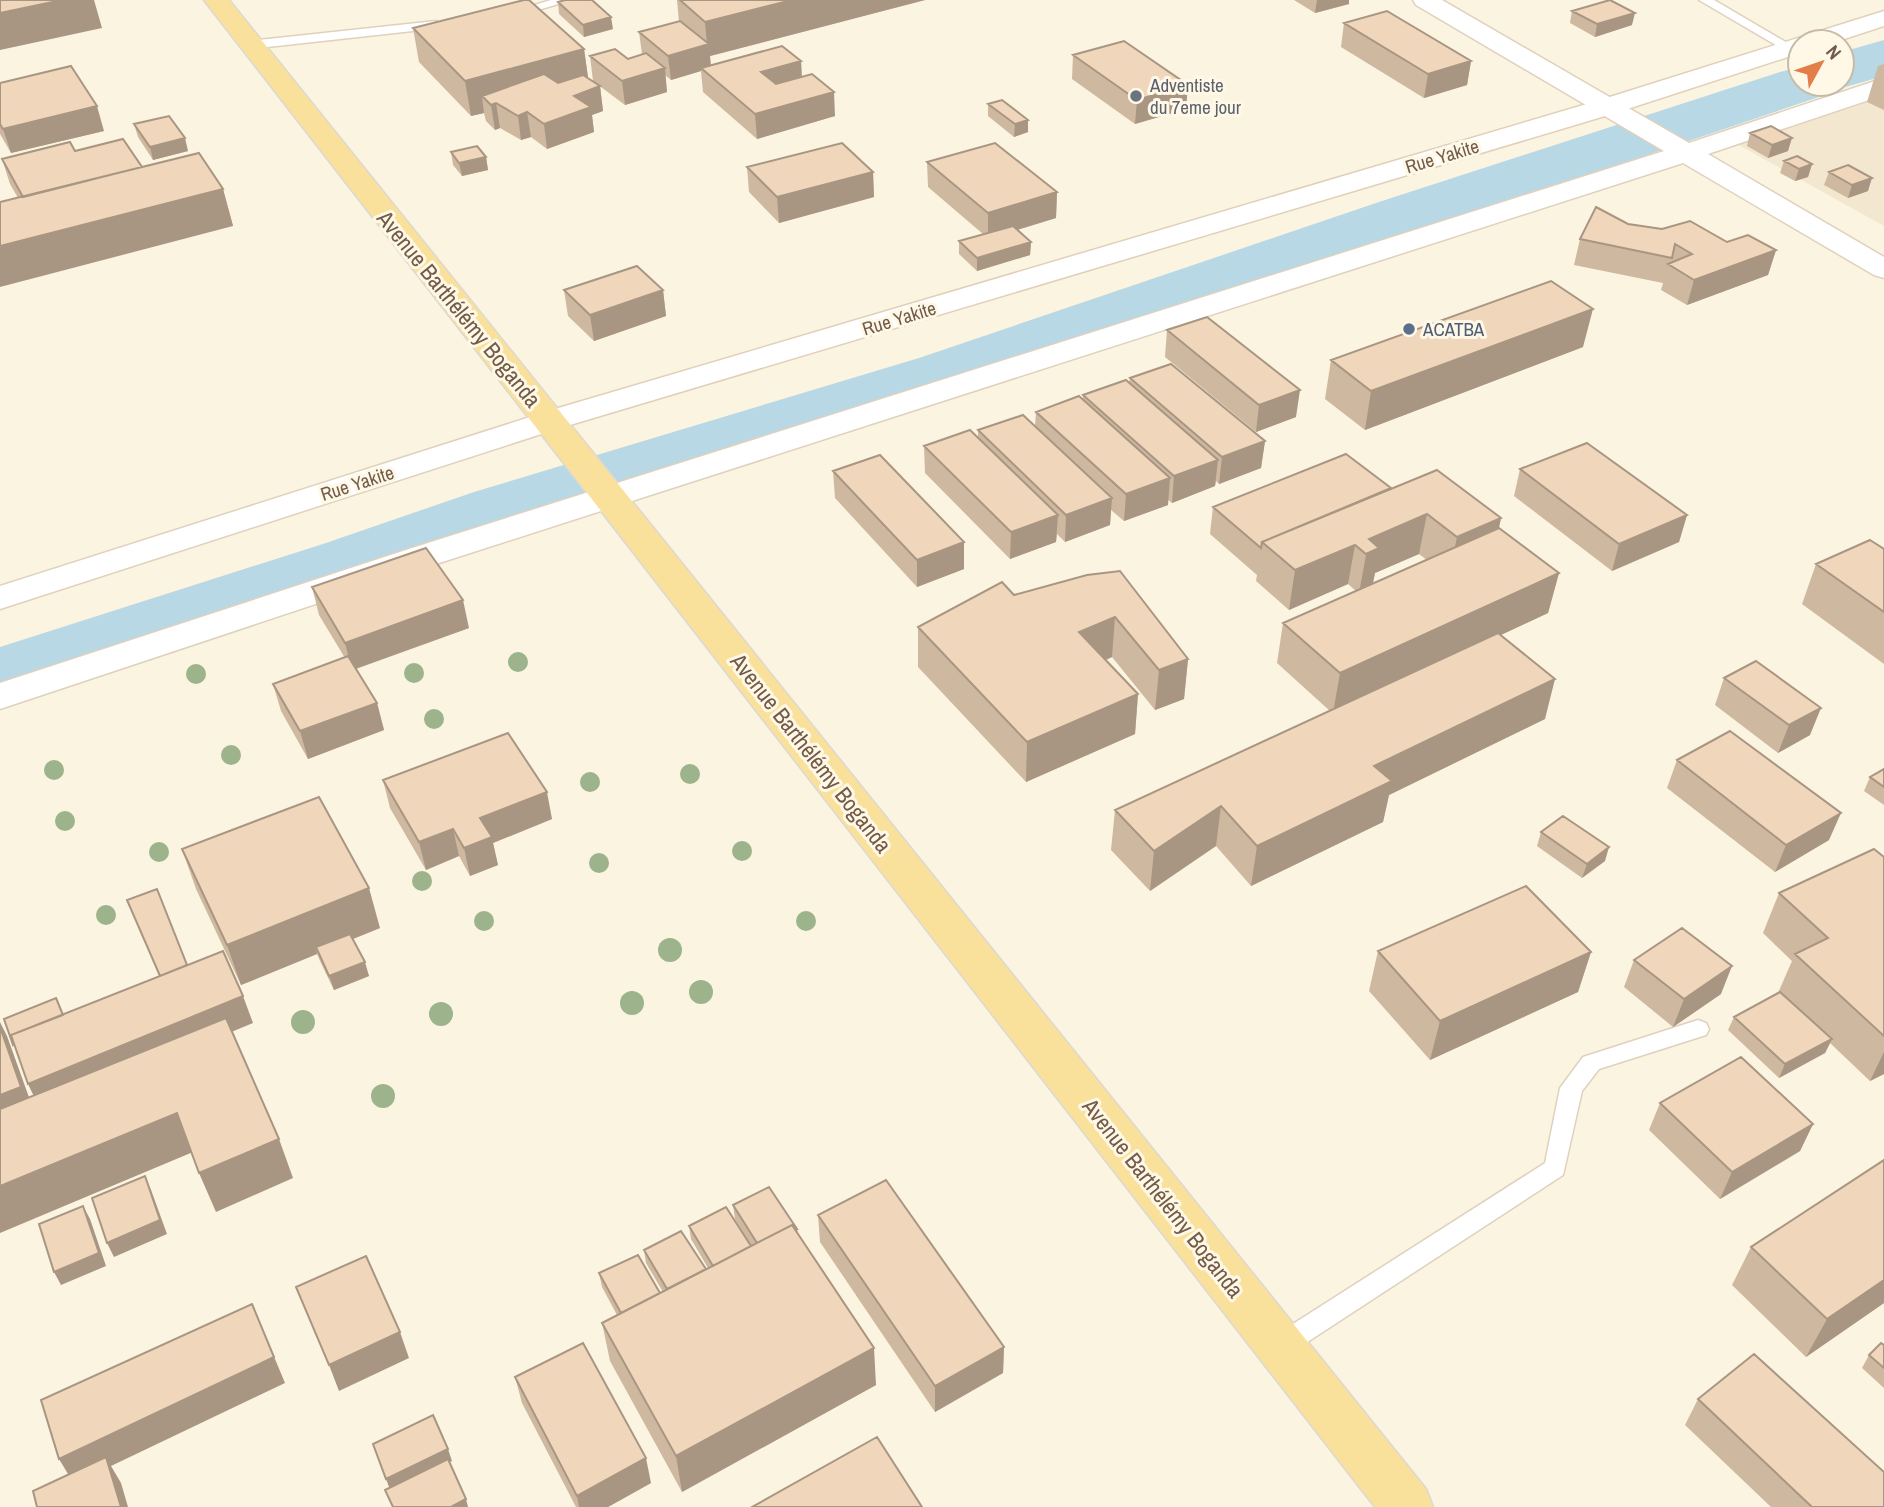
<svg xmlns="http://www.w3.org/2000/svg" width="1884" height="1507" font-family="'Archivo Narrow',sans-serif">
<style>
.residential{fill:#f3e7d0}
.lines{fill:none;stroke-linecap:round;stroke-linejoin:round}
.river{fill:#b7d8e4;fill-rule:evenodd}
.lane-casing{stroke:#dfd1bd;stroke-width:3}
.street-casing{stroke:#dfd1bd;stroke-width:3}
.secondary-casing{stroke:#e1d0b9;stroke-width:3}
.primary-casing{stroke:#ddd8d3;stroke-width:3}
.lane{fill:#fff;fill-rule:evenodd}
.street{fill:#fff;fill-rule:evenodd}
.secondary{fill:#fff;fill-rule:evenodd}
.primary{fill:#f9e19b;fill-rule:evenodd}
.tree{fill:#9cb38b}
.wall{fill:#ceb8a0;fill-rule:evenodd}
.shaded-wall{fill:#a89682}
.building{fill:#f0d6ba;stroke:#a89682;stroke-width:2}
.worship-dot{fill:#6b7280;stroke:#fff8e7;stroke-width:2.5}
.service-dot{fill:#5c6f8a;stroke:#fff8e7;stroke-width:2.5}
.labels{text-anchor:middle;stroke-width:6;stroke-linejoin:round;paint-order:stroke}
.far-worship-label{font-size:19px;fill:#5b616d;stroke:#fff8e7;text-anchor:start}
.far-street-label{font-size:19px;fill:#725c49;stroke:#fff8e7}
.far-service-label{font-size:19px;fill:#4e5e75;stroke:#fff8e7;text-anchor:start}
.street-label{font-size:23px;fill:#725c49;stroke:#fff8e7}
</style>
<rect width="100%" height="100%" fill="#fbf4e1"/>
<path class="residential" d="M1884,79V226L1719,134Z"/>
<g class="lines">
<path class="river" d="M1884,40V76L1842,88L1829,85L1822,96L1425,230L969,388L528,526L379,580L0,704V647L323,544L474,492L919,358L1379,202L1780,72L1800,67V84H1842V52Z"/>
<defs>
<path id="lane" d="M551,0H572L514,17L508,13Z
M1699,0H1714L1796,48L1794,51H1786Z
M436,21L442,25L440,28L249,49L243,45L249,41Z
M1698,1020L1706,1023L1709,1029L1706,1035L1599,1069L1582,1091L1563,1175L1289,1354L1280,1357L1271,1354L1268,1346L1271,1338L1545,1163L1560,1088L1583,1057Z"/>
<path id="street" d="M1413,0H1442L1689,143L1884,78V95L1708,154L1884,257V278L1874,275L1683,163L433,565L0,709V683L409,549L1664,151L1416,5Z
M549,411L560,414L565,421L560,428L0,609V586Z"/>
<path id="secondary" d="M1884,11V26L1835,42H1800V53L1615,113L560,428L549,431L538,428L533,421L538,414L1597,101Z"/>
<path id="primary" d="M204,0H229L1426,1489L1433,1507H1375Z"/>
</defs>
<use href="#lane" class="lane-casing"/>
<use href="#street" class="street-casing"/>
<use href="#secondary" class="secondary-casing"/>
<use href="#primary" class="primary-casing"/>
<use href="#lane" class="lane"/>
<use href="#street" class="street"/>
<use href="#secondary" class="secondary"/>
<use href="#primary" class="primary"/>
</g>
<g class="tree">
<circle cx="518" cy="662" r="10"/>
<circle cx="414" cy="673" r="10"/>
<circle cx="196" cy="674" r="10"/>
<circle cx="434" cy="719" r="10"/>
<circle cx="231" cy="755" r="10"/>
<circle cx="54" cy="770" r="10"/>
<circle cx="690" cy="774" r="10"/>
<circle cx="590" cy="782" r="10"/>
<circle cx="65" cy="821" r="10"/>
<circle cx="742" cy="851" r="10"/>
<circle cx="159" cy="852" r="10"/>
<circle cx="599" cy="863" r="10"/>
<circle cx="422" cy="881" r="10"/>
<circle cx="106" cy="915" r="10"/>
<circle cx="484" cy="921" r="10"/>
<circle cx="806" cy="921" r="10"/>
<circle cx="670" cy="950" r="12"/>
<circle cx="701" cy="992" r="12"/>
<circle cx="632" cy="1003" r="12"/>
<circle cx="441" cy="1014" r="12"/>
<circle cx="303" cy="1022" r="12"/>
<circle cx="383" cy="1096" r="12"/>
</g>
<path class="wall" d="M677,0H925L710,56L711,66L801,61L802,77L835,116L757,139L703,92L701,71L671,80L665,75L667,92L625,105L593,81L590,56L628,59L642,54L639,32L679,22Z
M1294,0H1349V4L1315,13Z
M558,2L613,29L584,37L559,14Z
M1572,11L1632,25L1595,37L1570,23Z
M1344,23L1471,61L1467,85L1424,98L1341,47Z
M413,28L584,49L588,78L600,86L603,111L592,115L594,132L547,149L531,137L521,140L500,128L495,130L486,121L484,113L471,116L419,62Z
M1073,55L1186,109L1135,124L1072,79Z
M1884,64V110L1867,102L1878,66Z
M0,83L104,131L11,153L0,134Z
M988,104L1028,132L1014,137L988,116Z
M134,124L188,151L153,160L138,137Z
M1750,133L1788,151L1768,158L1747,146Z
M75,151L223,189L233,226L18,198L10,184L2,159Z
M451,152L486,157L488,170L462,176L453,165Z
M1784,161L1812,164L1808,177L1795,181L1780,173Z
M927,162L1057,192L1056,218L1017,230L1031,242L1030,255L977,271L959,254V241L983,234L928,187Z
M747,167L873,172L874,197L779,223L749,192Z
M1829,172L1868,191L1848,198L1824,185Z
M1628,224L1727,242L1776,250L1768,275L1687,305L1661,290L1663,283L1574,265L1580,239Z
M564,290H663L666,316L594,341L568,316Z
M1167,330L1296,417L1256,432L1165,357Z
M1583,347L1365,430L1325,399L1331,360Z
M1130,378L1265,441L1261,468L1219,484L1216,481L1215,486L1172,503L1168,500V505L1124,521L1111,510L1110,525L1065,542L1057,534L1056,542L1010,559L925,473L924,446L978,438V430L1035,426L1036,412L1083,400V395L1129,383Z
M1520,469L1687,515L1679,542L1612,571L1514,496Z
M833,471L964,542V569L917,587L835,498Z
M1391,488L1501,518L1499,528L1559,573L1548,613L1501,635L1545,719L1389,795L1383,822L1251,886L1216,846L1150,891L1111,850L1115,810L1330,711L1277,663L1283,623L1356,591L1348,584L1289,610L1256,581L1257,575L1210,534L1213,507ZM1419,554L1427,560L1373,584L1375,573Z
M1884,549V664L1802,604L1816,564Z
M1087,575L1188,659L1184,699L1155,710L1112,657L1106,660L1138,694L1135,734L1026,782L918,667V627L1014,595Z
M312,587L469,628L356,669L377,703L384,730L308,759L281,711L273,684L345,658L319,615Z
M1724,678L1810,735L1778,753L1715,705Z
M1677,760L1829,840L1775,872L1667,788Z
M1884,769V805L1864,791L1870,777Z
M383,780L552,819L493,843L498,865L470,876L459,856L426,870L390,808Z
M1541,832L1605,861L1582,878L1537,846Z
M182,849L380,928L353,939L369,976L334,990L320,961L317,954L241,985L196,889Z
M1884,857V1074L1870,1081L1830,1043L1825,1053L1779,1078L1728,1030L1734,1017L1778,993L1792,961L1763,933L1779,893Z
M1378,951L1591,952L1578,992L1430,1060L1369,991Z
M1634,960L1721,994L1673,1027L1624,987Z
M1660,1103L1813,1124L1800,1151L1720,1199L1649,1130Z
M733,1205L797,1229L798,1233L876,1385L682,1492L610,1361L602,1323L617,1315L602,1287L599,1273L660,1293L663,1292L646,1263L644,1250L706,1269L708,1268L691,1239L689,1226L751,1246L735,1219Z
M818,1215L1004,1347L1003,1373L935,1412L820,1242Z
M1751,1247L1884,1303L1806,1357L1732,1285Z
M1884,1345V1388L1862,1368L1869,1355Z
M515,1377L651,1483L608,1507H576L522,1403Z
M1698,1399L1884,1507H1771L1685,1425Z"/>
<path class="shaded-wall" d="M62,0H94L102,28L0,50V13Z
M792,0H925L710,56L711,68H701V71L671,80L668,56L707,45L705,22Z
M1317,0H1349V4L1315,13Z
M1635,13L1632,25L1595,37L1597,24Z
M611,17L613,29L584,37L583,25Z
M584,49L589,84L496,103L500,128L495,130L491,105L482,96L484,113L471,116L465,81Z
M801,61L802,85L763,96L761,72Z
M1471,61L1467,85L1424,98L1428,74Z
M665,68L667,92L625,105L622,81Z
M1188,85L1186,109L1135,124L1137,100Z
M600,86L603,111L592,115L594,132L547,149L544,124L574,96Z
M834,92L835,116L757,139L755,114Z
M97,106L104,131L11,153L3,129Z
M527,112L531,137L521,140L518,116Z
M1028,120V132L1014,137L1015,124Z
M185,138L188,151L153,160L150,147Z
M1792,138L1788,151L1768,158L1772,145Z
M486,157L488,170L462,176L459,163Z
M1812,164L1808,177L1795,181L1799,169Z
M873,172L874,197L779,223L777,197Z
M1872,178L1868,191L1848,198L1852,185Z
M223,189L233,226L0,287V246Z
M1057,192L1056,218L988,239V213Z
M1031,242L1030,255L977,271V258Z
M1776,250L1768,275L1687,305L1694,280Z
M663,290L666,316L594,341L590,315Z
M1593,309L1583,347L1365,430L1371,391Z
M1300,390L1296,417L1256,432L1259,405Z
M1265,441L1261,468L1219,484L1222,457Z
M1218,460L1215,486L1172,503L1174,476Z
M1170,478L1168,505L1124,521L1126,494Z
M1112,498L1110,525L1065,542L1066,515Z
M1427,514L1419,554L1375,573L1372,587L1359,593L1369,539Z
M1058,515L1056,542L1010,559L1011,532Z
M1687,515L1679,542L1612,571L1619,544Z
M1501,518L1492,558L1449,577L1457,537Z
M964,542V569L917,587V560Z
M1355,545L1348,584L1289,610L1295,570Z
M1559,573L1548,613L1333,713L1340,673Z
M463,600L469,628L352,670L345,643Z
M1115,617L1112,657L1077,672L1079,632Z
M1188,659L1184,699L1155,710L1159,670Z
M1555,679L1545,719L1389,795L1383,822L1251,886L1257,846L1374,766Z
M1138,694L1135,734L1026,782L1027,742Z
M377,703L384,730L308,759L300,731Z
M1821,708L1810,735L1778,753L1789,725Z
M547,792L552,819L493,843L498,865L470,876L464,848L480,818Z
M1221,806L1216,846L1150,891L1154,851Z
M1841,813L1829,840L1775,872L1786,845Z
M453,829L459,856L426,870L419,842Z
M1609,847L1605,861L1582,878L1587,864Z
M369,888L380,928L318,953L316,947L317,954L241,985L227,945Z
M1591,952L1578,992L1430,1060L1440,1021Z
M365,962L369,976L334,990L329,976Z
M1732,966L1721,994L1673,1027L1684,999Z
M243,996L253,1023L41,1111L28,1084Z
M0,1022L7,1036L35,1114L0,1128Z
M1832,1039L1825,1053L1779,1078L1785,1064Z
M1884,1052V1074L1870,1081Z
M177,1113L193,1152L0,1233V1186Z
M1813,1124L1800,1151L1720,1199L1732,1172Z
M279,1139L293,1178L216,1212L199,1173Z
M145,1176L151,1190L167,1234L114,1257L107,1243Z
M83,1206L90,1219L106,1266L61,1285L54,1272Z
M1884,1280V1303L1806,1357L1827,1319Z
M252,1304L285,1383L111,1466L121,1483L128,1507H121L74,1484L59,1459Z
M400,1332L409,1358L339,1391L329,1365Z
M1004,1347L1003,1373L935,1412V1386Z
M874,1348L876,1385L682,1492L676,1456Z
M448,1449L452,1461L391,1492L386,1479Z
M646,1458L651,1483L608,1507H579L577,1496Z
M466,1499L468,1507H451Z"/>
<path class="building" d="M0,0H62L0,13Z
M524,0H529L584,49L465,81L413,28Z
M565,0H592L611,17L583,25L558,2Z
M680,0H792L705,22Z
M1610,0L1635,13L1597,24L1572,11Z
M1387,11L1471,61L1428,74L1344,23Z
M680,21L709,44L668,56L639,32Z
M1124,41L1188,85L1137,100L1073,55Z
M782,46L801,61L761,72L776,84L812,74L834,92L755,114L701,68Z
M615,49L628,59L646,53L665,68L622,81L590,56Z
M71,66L97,106L3,129L0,124V83Z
M544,74L558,83L583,75L600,86L574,96L591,107L544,124L527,112L518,116L496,103L491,105L482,96Z
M1002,100L1028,120L1015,124L988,104Z
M169,116L185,138L150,147L134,124Z
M1771,126L1792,138L1772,145L1750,133Z
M123,139L142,167L23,197L2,159L70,142L75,151Z
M842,143L873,172L777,197L747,167Z
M995,143L1057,192L988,213L927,162Z
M477,146L486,157L459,163L451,152Z
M199,153L223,189L0,246V202Z
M1797,156L1812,164L1799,169L1784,161Z
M1848,165L1872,178L1852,185L1829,172Z
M1596,207L1628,224L1662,229L1690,221L1727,242L1748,235L1776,250L1694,280L1668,264L1692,254L1675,244L1672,258L1580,239Z
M1013,226L1031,242L977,258L959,241Z
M637,266L663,290L590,315L564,290Z
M1551,281L1593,309L1371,391L1331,360Z
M1207,317L1300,390L1259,405L1167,330Z
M1171,364L1265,441L1222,457L1130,378Z
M1126,380L1218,460L1174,476L1083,395Z
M1079,396L1170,478L1126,494L1036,412Z
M1023,415L1112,498L1066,515L978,430Z
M970,430L1058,515L1011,532L924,446Z
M1587,443L1687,515L1619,544L1520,469Z
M1346,454L1391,488L1262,542L1261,548L1213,507Z
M880,455L964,542L917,560L833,471Z
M1437,470L1501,518L1457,537L1427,514L1369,539L1379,548L1366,554L1355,545L1295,570L1262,542Z
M1499,528L1559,573L1340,673L1283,623Z
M1870,540L1884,549V612L1816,564Z
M426,548L463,600L345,643L312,587Z
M1120,571L1188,659L1159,670L1115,617L1079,632L1138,694L1027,742L918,627L1002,582L1014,595L1087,575Z
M1498,633L1555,679L1374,766L1392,781L1257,846L1221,806L1154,851L1115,810Z
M348,656L377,703L300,731L273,684Z
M1756,661L1821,708L1789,725L1724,678Z
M1730,731L1841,813L1786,845L1677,760Z
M508,733L547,792L480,818L492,837L464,848L453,829L419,842L383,780Z
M1884,769V787L1870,777Z
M319,797L369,888L227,945L182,849Z
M1563,816L1609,847L1587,864L1541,832Z
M1874,849L1884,857V1036L1795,954L1828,938L1779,893Z
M1526,886L1591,952L1440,1021L1378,951Z
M157,889L187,965L160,976L127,900Z
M1682,928L1732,966L1684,999L1634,960Z
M350,934L365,962L329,976L316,947Z
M223,951L243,996L28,1084L11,1035Z
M1780,992L1832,1039L1785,1064L1734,1017Z
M56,998L63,1015L11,1035L14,1044L13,1045L4,1019Z
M226,1018L279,1139L199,1173L177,1113L0,1186V1109Z
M0,1027L21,1087L0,1095Z
M1741,1057L1813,1124L1732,1172L1660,1103Z
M1884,1160V1280L1827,1319L1751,1247Z
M145,1176L160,1220L107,1243L92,1198Z
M886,1180L1004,1347L935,1386L818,1215Z
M769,1187L797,1229H795L792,1225L757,1243L733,1205Z
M83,1206L99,1253L54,1272L39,1224Z
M726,1207L751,1246L713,1266L689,1226Z
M792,1225L874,1348L676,1456L602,1323Z
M681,1231L706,1269L667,1289L644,1250Z
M638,1255L660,1293L621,1313L599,1273Z
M366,1256L400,1332L329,1365L296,1287Z
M252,1304L274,1357L59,1459L41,1400Z
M583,1343L646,1458L577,1496L515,1377Z
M1881,1343L1884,1345V1368L1869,1355Z
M1754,1354L1884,1472V1507H1812L1698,1399Z
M433,1415L448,1449L386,1479L373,1444Z
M877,1437L922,1507H752Z
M106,1457L121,1507H37L33,1491Z
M448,1459L466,1499L451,1507H393L385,1490Z"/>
<circle class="worship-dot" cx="1136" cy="96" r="7"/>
<circle class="service-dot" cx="1409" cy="329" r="7"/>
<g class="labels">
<g class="far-worship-label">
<text x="1150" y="92">Adventiste<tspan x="1150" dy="22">du 7eme jour</tspan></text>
</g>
<g class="far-street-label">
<text transform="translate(1442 156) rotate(-17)" y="7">Rue Yakite</text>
<text transform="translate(899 318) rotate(-17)" y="7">Rue Yakite</text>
<text transform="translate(357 483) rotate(-18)" y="7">Rue Yakite</text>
</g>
<g class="far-service-label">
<text x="1423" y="336">ACATBA</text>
</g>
<g class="street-label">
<text transform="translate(459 309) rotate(51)" y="8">Avenue Barthélémy Boganda</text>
<text transform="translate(811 753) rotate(52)" y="8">Avenue Barthélémy Boganda</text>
<text transform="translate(1163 1198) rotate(52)" y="8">Avenue Barthélémy Boganda</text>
</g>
</g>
<g transform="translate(1821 63) rotate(50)"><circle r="33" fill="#fff8e7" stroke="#c7baa8" stroke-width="2"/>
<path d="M0-5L12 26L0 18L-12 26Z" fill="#e37e49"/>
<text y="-10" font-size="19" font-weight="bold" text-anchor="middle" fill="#725c49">N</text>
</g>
</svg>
